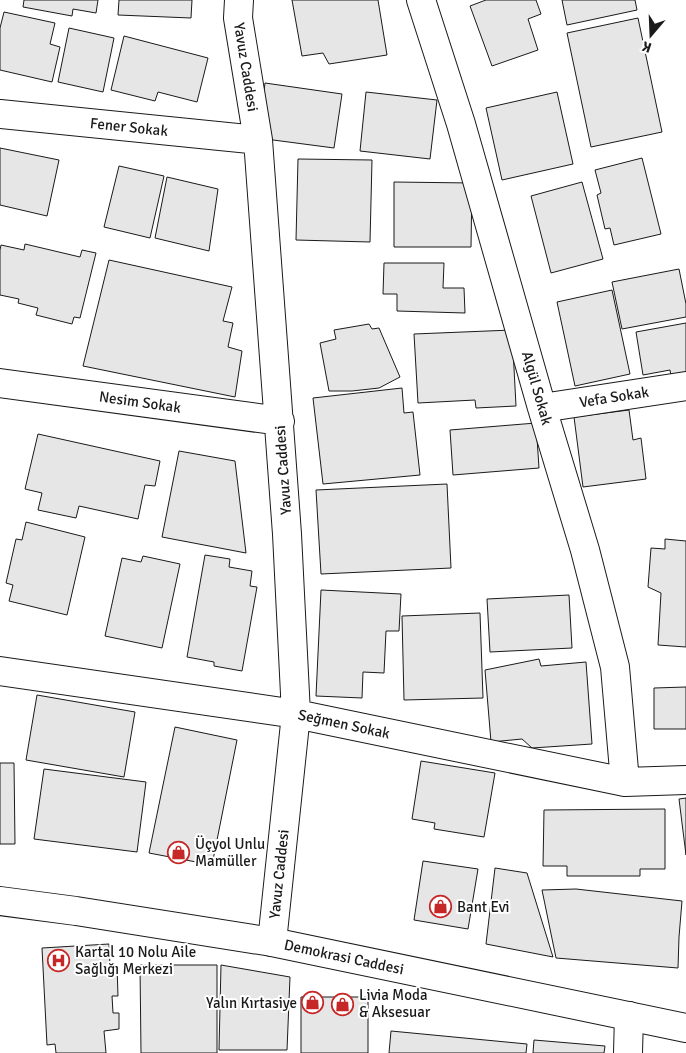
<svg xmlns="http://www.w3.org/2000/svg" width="686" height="1053" font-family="Signika,sans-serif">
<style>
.building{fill:#e6e6e6;stroke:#1a1a1a}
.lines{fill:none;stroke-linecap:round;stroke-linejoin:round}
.street-casing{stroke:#1a1a1a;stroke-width:30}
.secondary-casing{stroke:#1a1a1a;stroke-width:30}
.street{stroke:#fff;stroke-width:28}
.secondary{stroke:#fff;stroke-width:28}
.labels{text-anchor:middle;stroke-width:4;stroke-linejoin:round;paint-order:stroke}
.street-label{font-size:15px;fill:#1a1a1a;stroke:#fff}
.poi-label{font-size:15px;fill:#1a1a1a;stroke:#fff;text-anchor:start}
</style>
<rect width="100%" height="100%" fill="#fff"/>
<path class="building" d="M24,0H98L96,13L73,9L72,16L23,7Z
M119,0H192L191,18L118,15Z
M292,0H378L387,55L329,64L323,53L302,56Z
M486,0H536L541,14L528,19L538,50L492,66L470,6Z
M562,0H635L637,10L567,25Z
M4,12L55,23L50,44L60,47L52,82L0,70V28Z
M638,18L662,132L591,147L567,33Z
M69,28L114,38L103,92L58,82Z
M124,36L208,58L197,102L158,92L155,101L111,90Z
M265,83L342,94L334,148L258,138Z
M366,92L437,100L430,159L360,151Z
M557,92L573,164L502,180L486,108Z
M0,148L59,160L47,216L0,205Z
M642,158L661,234L614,245L610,228L605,229L597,195L601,193L595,170Z
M298,159L372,160L370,242L296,240Z
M119,166L164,176L150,238L104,227Z
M167,177L218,189L209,251L155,238Z
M394,182L472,183L471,247H394Z
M582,182L603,259L551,273L531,196Z
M25,244L80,257L82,250L96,253L80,318L74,317L72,324L36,315L38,308L18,303L19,299L0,295V250L1,245L24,250Z
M109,260L232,287L223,321L233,323L228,347L242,351L235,397L83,366Z
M384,263H444L443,288H464L465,313L397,311V294H383Z
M679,269L686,304V317L622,329L612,282Z
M612,290L630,374L575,386L557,302Z
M686,323V374L671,376L670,370L643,375L636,332Z
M369,324L372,329L379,328L400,377L379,388L352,391H329L320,343L336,339L334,330Z
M512,330L516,406L476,408L475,400L418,403L414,334Z
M402,388L404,413L413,412L420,475L323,484L313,398Z
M629,410L633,440L641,438L646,479L583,487L574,417Z
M536,423L539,468L453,475L450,430Z
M38,434L160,461L155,486L145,485L138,519L79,506L76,518L38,510L42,493L25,489Z
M179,451L235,461L246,553L162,537Z
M447,484L451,568L321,574L316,490Z
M26,522L85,537L67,615L9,601L13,585L6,583L16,539L22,540Z
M665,539L686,541V647L658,645L661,593L648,587L651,548L665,549Z
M205,555L230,559L229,567L252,571L250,586L257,587L242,671L214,666V662L187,657Z
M143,556L180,564L162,648L105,636L122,558L141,562Z
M321,590L401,594L399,631H386L384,673L363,672L362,698L316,696Z
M569,595L572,648L490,652L487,599Z
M480,613L483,698L404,700L402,616Z
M539,659L541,666L586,662L592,744L532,748L522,739L491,742L485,670Z
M686,687V729H654V688Z
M37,695L135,712L124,777L26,760Z
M175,727L237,740L212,865L149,853Z
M421,761L495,773L484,837L434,829L435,823L412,819Z
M0,763H14L15,844H0Z
M44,769L146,782L137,852L34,839Z
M686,798V855L679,799Z
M665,809V869H640V876H567V866H543L544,810Z
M423,861L478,869L468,929L414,920Z
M495,868L527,873L553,957L486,944Z
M576,889L682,901L679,937L678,968L556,958L542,890Z
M109,944L110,966L117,965L118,996H112L113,1013H119V1029L104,1031L106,1053H56L55,1044L47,1045L42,948Z
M140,965H217V1053H141Z
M221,965L290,977L287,1050H219Z
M301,997H368V1053H301Z
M391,1031L527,1044L526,1053H389Z
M534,1040L605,1046L604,1053H533Z"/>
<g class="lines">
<defs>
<path id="street" d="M239,0L238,18L258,140L287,534L296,714L272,942
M421,0L461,124L542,408L585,550L615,667L625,782
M0,114L258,140
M0,383L280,421
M542,408L686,386
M0,671L296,714L625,782L686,780
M628,1053L629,1016"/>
<path id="secondary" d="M0,901L76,911L272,942L686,1028"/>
</defs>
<use href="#street" class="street-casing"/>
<use href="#secondary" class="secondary-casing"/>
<use href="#street" class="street"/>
<use href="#secondary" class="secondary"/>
</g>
<defs>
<symbol id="shop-ring" viewBox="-11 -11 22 22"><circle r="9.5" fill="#fff" stroke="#c62828" stroke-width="1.5"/><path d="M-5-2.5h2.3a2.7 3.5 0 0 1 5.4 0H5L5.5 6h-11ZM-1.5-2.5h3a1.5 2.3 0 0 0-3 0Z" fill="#c62828"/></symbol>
<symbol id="hospital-ring" viewBox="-11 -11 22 22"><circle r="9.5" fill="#fff" stroke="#c62828" stroke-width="1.5"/><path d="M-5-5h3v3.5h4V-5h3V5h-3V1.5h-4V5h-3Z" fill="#c62828"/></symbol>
</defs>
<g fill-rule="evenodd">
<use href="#shop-ring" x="166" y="840" width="25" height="25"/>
<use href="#shop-ring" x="428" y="894" width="25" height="25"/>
<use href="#hospital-ring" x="46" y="948" width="25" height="25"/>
<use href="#shop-ring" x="300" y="990" width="25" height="25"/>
<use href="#shop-ring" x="330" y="992" width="25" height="25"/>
</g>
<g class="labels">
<g class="street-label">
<text transform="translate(246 67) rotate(81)" y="5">Yavuz Caddesi</text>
<text transform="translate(129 127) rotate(6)" y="5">Fener Sokak</text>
<text transform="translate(537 388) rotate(74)" y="5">Algül Sokak</text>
<text transform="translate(614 397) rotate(-9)" y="5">Vefa Sokak</text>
<text transform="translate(140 402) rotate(8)" y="5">Nesim Sokak</text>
<text transform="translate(283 470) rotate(-94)" y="5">Yavuz Caddesi</text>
<text transform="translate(344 724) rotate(12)" y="5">Seğmen Sokak</text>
<text transform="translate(279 874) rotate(-84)" y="5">Yavuz Caddesi</text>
<text transform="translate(344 957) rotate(12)" y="5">Demokrasi Caddesi</text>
</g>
<g class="poi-label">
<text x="195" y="849">Üçyol Unlu<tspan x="195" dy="17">Mamüller</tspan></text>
<text x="457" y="912">Bant Evi</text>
<text x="75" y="957">Kartal 10 Nolu Aile<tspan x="75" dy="17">Sağlığı Merkezi</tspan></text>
<text x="359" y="1000">Livia Moda<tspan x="359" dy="17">&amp; Aksesuar</tspan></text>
<text x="297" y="1008" text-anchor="end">Yalın Kırtasiye</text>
</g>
</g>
<g transform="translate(651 35) rotate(199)" stroke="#ffffff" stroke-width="4" paint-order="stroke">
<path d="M0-4L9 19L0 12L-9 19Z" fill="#1a1a1a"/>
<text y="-8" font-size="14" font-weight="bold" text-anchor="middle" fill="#1a1a1a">K</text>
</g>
</svg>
